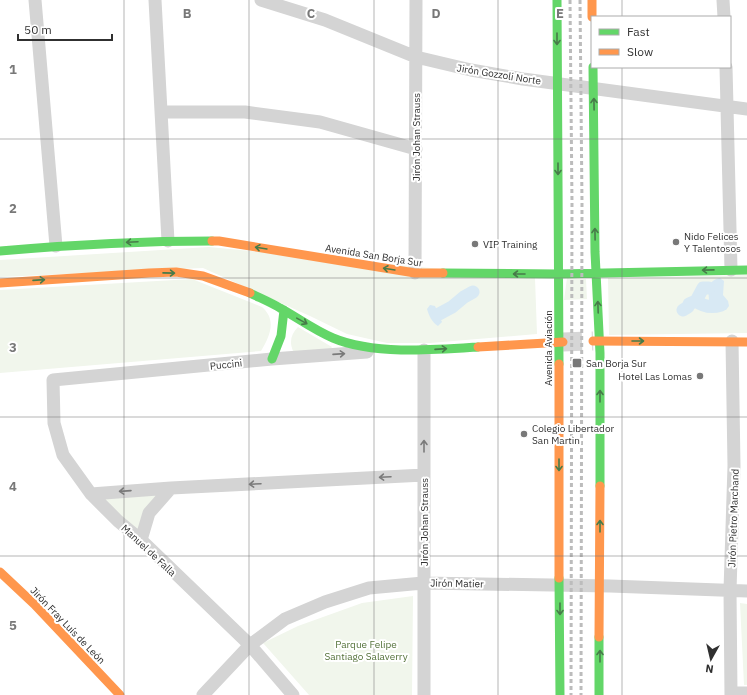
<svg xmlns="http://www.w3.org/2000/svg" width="747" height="695" font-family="'IBM Plex Sans',sans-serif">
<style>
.green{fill:#f1f6ec}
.water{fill:#d8e9f4}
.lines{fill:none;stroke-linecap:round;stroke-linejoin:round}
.canal{stroke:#d8e9f4;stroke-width:13}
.secondary-tunnel{stroke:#d6d6d6;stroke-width:19;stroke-dasharray:19 10;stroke-linecap:butt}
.street{stroke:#d4d4d4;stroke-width:13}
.fast{stroke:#63d668;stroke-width:9}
.slow{stroke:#ff974d;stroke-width:9}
.rail{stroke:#bcbcbc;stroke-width:3;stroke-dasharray:4 3;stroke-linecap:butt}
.oneway{stroke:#477b49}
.oneway2{stroke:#7a7a7a}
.grid{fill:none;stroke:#787878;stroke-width:1;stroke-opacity:0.55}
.poi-dot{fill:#787878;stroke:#fff;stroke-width:1.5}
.labels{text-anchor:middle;stroke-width:4;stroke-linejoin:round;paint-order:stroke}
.street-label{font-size:10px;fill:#303030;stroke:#fff}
.poi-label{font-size:10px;fill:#303030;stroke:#fff;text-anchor:start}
.park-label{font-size:10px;fill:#537139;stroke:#fff}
.grid-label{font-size:13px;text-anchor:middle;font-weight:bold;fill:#787878;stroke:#fff;stroke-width:4;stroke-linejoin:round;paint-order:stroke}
</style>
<rect width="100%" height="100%" fill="#fff"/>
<path class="green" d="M209,247L535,278L537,334L430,343H387L347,334L310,316L203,268L0,277V260Z
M747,275V333L609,335L608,278Z
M567,278L586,279L587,299L564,300Z
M192,279L262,307C277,320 270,336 261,351L0,373V290Z
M298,327L332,347L329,351H293C289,342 291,334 298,327Z
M171,488L149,513L141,540L91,494Z
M413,596L412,695H309L263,643L298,626L362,603Z
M740,603L747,604V685H744Z"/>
<path class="water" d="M720,278L724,281L723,295L728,301L729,306L726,310H722L719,302L709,300C708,290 708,280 720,278Z
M430,305L435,306L442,322L438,326C432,322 429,316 427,309Z"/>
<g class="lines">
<path class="canal" d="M696,301C704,307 712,308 721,305
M683,310L688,307L689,304L696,301L703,288H709
M439,314L452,307L464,297L473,292"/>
<path class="secondary-tunnel" d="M563,342L593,341"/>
<path class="street" d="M35,0L56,246
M155,0L168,241
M261,0L325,20L416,57L471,70L523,79L747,109
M723,0L724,17
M726,67L731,270
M162,112H245L320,122L416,149
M415,273L416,0
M91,494L171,488L424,475
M141,540L149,513L171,488
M731,693H747
M203,695L250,645L285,619L325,602L369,588L423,583L610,586L747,591
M293,695L250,645L141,540L118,521L91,494L63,455L54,423L53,380L272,359L367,352
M424,695V350
M731,695L730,590L734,466L732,341"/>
<path class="fast" d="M557,0L559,364
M593,67L595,252L600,353V486
M0,251C70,245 141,241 212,241
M443,273L558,274L747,270
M250,293C260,298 270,302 280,308C298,318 314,330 333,338C373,355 434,350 478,347
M272,359L281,336L284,310
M559,578L560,695
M599,695V637"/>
<path class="slow" d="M592,0V17
M212,241H219L415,273H443
M0,283L149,273L176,272L203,276L250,293
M593,341L747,342
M478,347L563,342
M559,364V578
M0,572L34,604L120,695
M599,637L600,486"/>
<path class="rail" d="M570,0L572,203L571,695
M580,0L582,203L581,695"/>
</g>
<defs><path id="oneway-shaft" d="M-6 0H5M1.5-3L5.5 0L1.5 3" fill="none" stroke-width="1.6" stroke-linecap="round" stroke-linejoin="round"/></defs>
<g class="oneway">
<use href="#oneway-shaft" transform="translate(557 39) rotate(90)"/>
<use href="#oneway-shaft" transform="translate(594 104) rotate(-91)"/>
<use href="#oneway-shaft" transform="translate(558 169) rotate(90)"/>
<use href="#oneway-shaft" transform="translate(595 234) rotate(-91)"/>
<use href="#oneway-shaft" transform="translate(132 242) rotate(177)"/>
<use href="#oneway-shaft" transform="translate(261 248) rotate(-171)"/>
<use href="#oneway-shaft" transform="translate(389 269) rotate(-171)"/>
<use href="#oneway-shaft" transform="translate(708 270) rotate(179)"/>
<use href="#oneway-shaft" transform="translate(169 273) rotate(1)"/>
<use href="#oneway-shaft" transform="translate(519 274) rotate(-180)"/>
<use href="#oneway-shaft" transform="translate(39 280) rotate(-4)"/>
<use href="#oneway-shaft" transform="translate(598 307) rotate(-92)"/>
<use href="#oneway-shaft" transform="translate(302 321) rotate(29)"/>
<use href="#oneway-shaft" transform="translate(638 341)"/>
<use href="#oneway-shaft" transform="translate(441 349) rotate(-4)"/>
<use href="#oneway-shaft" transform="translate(600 396) rotate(-90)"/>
<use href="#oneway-shaft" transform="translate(559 465) rotate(90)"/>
<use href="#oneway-shaft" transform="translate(600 526) rotate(-90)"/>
<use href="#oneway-shaft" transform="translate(560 609) rotate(90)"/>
<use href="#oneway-shaft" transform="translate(600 656) rotate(-90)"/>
</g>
<g class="oneway2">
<use href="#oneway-shaft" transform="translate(339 354) rotate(-4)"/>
<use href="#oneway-shaft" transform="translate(424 446) rotate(-90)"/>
<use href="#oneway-shaft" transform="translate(385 477) rotate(177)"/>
<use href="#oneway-shaft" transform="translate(255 484) rotate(177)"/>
<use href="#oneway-shaft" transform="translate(125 491) rotate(176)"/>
</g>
<path class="grid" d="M124,0V695M249,0V695M374,0V695M498,0V695M622,0V17M622,67V695M0,139H747M0,278H747M0,417H747M0,556H747"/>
<g class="poi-dot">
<circle cx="676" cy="242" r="4"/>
<circle cx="475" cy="244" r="4"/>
<rect x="572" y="358" width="10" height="10" rx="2"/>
<circle cx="700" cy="376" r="4"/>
<circle cx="524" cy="434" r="4"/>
</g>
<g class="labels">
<g class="street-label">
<text transform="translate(499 74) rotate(9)" y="4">Jirón Gozzoli Norte</text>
<text transform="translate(416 137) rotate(-90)" y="4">Jirón Johan Strauss</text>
<text transform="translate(374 255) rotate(9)" y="4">Avenida San Borja Sur</text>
<text transform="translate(548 348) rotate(-90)" y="4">Avenida Aviación</text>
<text transform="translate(226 364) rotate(-6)" y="4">Puccini</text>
<text transform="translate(733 518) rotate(-88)" y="4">Jirón Pietro Marchand</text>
<text transform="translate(424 522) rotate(-90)" y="4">Jirón Johan Strauss</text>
<text transform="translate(149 550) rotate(43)" y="4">Manuel de Falla</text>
<text transform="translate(457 583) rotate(1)" y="4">Jirón Matier</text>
<text transform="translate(68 625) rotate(46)" y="4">Jirón Fray Luís de León</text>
</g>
<g class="poi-label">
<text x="684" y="240">Nido Felices<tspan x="684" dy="12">Y Talentosos</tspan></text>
<text x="483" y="248">VIP Training</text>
<text x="586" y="367">San Borja Sur</text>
<text x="692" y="380" text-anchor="end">Hotel Las Lomas</text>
<text x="532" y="432">Colegio Libertador<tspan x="532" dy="12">San Martin</tspan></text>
</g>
<g class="park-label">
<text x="366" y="648">Parque Felipe<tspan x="366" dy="12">Santiago Salaverry</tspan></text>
</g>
</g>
<g class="grid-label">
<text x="187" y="18">B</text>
<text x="311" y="18">C</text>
<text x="436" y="18">D</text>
<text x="560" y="18">E</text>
<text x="13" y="74">1</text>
<text x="13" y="213">2</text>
<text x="13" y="352">3</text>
<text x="13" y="491">4</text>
<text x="13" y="630">5</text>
</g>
<rect x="591" y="16" width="140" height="52" fill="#ffffff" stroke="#acacac"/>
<rect x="599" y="29" width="20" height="6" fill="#63d668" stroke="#acacac"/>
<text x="627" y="36" font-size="12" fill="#303030">Fast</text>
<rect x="599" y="49" width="20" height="6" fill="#ff974d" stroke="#acacac"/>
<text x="627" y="56" font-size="12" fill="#303030">Slow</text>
<g transform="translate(711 659) rotate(188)" stroke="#ffffff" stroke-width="3" paint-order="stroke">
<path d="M0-3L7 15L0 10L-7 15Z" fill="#303030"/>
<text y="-6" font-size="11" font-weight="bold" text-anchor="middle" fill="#303030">N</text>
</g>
<path d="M18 34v6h94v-6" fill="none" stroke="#303030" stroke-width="2"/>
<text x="24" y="34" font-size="12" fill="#303030" stroke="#ffffff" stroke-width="3" paint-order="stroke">50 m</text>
</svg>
